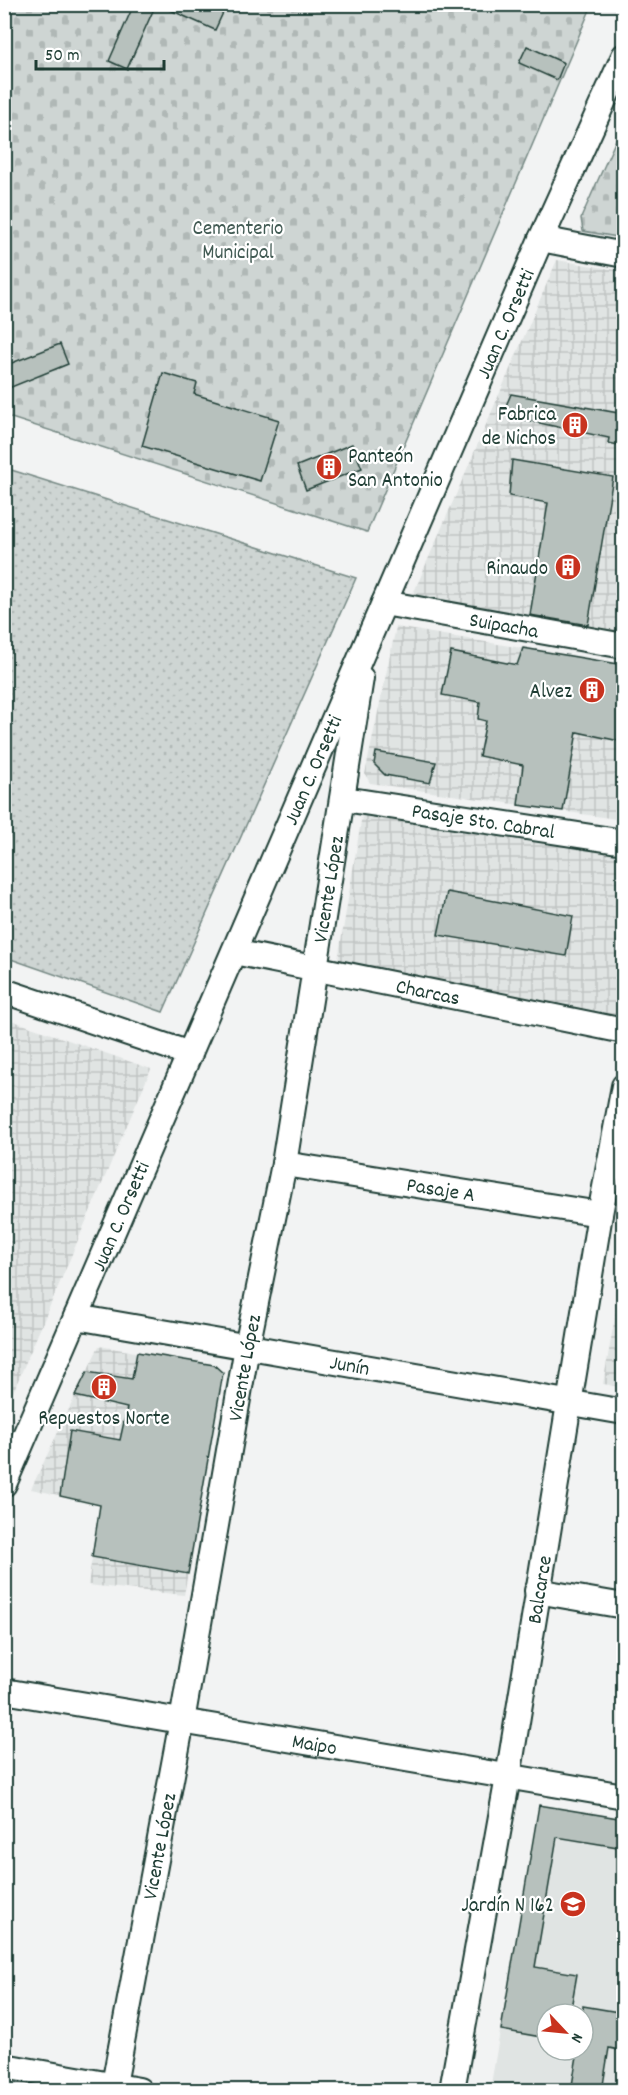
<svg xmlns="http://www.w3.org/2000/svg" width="628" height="2095" font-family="Dekko,sans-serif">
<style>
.built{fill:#e0e4e3;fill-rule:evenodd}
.industrial{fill:url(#industrial-grid)}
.grass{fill:url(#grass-dots);stroke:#768984;stroke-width:1.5}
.cemetery{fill:url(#cemetery-stones);stroke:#768984;stroke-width:1.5}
.building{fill:#b7c1bd;stroke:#1f3d34;stroke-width:1.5}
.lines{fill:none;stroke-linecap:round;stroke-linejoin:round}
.minor-casing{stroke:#1f3d34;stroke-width:28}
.minor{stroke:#fff;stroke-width:24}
.labels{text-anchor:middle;stroke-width:4.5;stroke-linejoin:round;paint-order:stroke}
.park-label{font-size:21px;fill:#425b54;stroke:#fff}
.street-label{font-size:21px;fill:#1f3d34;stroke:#fff}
.poi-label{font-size:21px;fill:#1f3d34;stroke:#fff;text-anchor:end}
</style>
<defs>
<pattern id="industrial-grid" width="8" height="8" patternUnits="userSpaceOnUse" patternTransform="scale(1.5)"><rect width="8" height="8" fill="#e0e4e3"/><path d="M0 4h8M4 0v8" fill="none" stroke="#c0c4c3"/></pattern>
<pattern id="grass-dots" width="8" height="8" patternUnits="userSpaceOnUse" patternTransform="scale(1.5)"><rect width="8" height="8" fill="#ced5d3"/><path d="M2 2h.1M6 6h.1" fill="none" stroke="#b0b8b6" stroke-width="1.8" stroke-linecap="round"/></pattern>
<pattern id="cemetery-stones" width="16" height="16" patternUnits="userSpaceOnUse" patternTransform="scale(1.5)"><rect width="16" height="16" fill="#ced5d3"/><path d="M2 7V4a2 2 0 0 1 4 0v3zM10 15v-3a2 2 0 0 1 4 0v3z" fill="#b0b8b6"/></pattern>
</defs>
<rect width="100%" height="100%" fill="#f2f3f3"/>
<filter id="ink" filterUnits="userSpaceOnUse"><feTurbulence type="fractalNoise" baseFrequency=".0167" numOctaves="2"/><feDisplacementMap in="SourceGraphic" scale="12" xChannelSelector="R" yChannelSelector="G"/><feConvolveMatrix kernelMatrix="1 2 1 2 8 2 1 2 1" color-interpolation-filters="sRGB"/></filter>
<g filter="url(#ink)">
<path class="built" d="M539,1805L623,1819V2090H490ZM547,2014H583V2050H547Z"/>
<path class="industrial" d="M557,260L623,271V632L411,599Z
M396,627L623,665V820L370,783L365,774Z
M362,815L623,855L624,976L616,1015L337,966Z
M5,1018L151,1069L5,1411L4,1018Z
M623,1272L624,1387H623L603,1384Z
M99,1346L214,1365L223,1373L184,1595L88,1585L100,1504L31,1489Z"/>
<path class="grass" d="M5,468L356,578L163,1012L5,957Z"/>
<path class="cemetery" d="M5,5H592L367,532L5,416Z
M623,124V238L583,231L581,218Z"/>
<path class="building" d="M134,4H156L127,69L109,61Z
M157,4H227L215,30Z
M527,46L564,63L557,80L519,63Z
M60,344L68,364L4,390V366Z
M163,373L197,383L194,394L279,420L260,481L142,446Z
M511,394L624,414V446L608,443L609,438L502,415Z
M352,444L362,468L306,490L297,466Z
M512,460L613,477L588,625L530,615L548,503L509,496Z
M523,648L624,665V742L577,732L563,811L518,805L523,765L479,756L486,721L478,719L480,702L442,695L451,652L517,665Z
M376,752L436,762L430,783L385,775L374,764Z
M447,892L573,916L566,956L438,935Z
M137,1352L214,1365L223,1373L188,1574L92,1557L100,1505L60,1496L70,1431L120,1440L127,1408L75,1396L87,1372L132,1379Z
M539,1805L624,1819V1848L557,1837L535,1967L577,1974L570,2014H547V2038L501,2030Z
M583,2006L624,2013V2051L609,2048L602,2091H571L578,2050H583Z"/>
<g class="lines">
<defs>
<g id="minor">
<path d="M541,239L624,255"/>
<path id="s1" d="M384,603L624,646"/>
<path id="s2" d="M344,799L624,842"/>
<path id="s3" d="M234,952L624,1031"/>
<path d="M4,991L190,1054"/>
<path id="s4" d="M284,1164L600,1214"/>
<path id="s5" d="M76,1317L624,1412"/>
<path id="s6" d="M4,1484L541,239L624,56"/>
<path d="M537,1591L624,1606"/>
<path id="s7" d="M4,1691L624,1796"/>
<path d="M4,2066L139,2090"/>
<path id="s8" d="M113,2090L182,1721L247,1347L284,1164L361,678"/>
<path id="s9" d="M452,2090L508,1777L600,1214L624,1086"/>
</g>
</defs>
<use href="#minor" class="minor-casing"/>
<use href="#minor" class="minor"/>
</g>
</g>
<defs>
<symbol id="building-disc" viewBox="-11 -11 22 22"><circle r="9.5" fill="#c8321e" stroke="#fff"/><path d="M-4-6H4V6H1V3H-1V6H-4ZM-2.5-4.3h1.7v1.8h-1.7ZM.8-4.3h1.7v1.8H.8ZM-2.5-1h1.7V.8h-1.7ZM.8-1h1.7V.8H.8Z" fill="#fff"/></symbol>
<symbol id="school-disc" viewBox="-11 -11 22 22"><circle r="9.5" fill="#c8321e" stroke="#fff"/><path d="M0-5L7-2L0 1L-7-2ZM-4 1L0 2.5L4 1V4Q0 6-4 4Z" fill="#fff"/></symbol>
</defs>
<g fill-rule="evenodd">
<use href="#building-disc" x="560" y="410" width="30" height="30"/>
<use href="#building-disc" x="314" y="452" width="30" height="30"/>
<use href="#building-disc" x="553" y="552" width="30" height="30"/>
<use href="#building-disc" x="577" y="675" width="30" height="30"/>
<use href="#building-disc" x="89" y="1372" width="30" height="30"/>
<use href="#school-disc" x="558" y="1889" width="30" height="30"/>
</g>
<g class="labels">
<g class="park-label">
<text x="238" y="234">Cementerio<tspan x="238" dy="24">Municipal</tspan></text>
</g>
<g class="street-label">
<text dy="7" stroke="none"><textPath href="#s6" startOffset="1264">Juan C. Orsetti</textPath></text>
<text dy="7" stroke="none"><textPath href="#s1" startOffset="122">Suipacha</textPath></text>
<text dy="7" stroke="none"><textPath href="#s6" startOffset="778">Juan C. Orsetti</textPath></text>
<text dy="7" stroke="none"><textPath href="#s2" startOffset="141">Pasaje Sto. Cabral</textPath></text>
<text dy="7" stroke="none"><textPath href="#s8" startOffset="1220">Vicente López</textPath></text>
<text dy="7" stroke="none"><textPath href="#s3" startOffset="198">Charcas</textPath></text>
<text dy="7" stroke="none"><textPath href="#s4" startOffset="159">Pasaje A</textPath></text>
<text dy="7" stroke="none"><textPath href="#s6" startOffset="292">Juan C. Orsetti</textPath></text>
<text dy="7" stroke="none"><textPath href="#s5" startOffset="278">Junín</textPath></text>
<text dy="7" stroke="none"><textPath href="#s8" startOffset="734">Vicente López</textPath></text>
<text dy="7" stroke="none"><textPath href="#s9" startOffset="508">Balcarce</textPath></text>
<text dy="7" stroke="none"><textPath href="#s7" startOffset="315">Maipo</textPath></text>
<text dy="7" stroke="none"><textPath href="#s8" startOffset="248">Vicente López</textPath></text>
</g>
<g class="poi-label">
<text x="556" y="420">Fabrica<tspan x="556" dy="24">de Nichos</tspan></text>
<text x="348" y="462" text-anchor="start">Panteón<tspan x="348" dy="24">San Antonio</tspan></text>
<text x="548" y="574">Rinaudo</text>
<text x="572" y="697">Alvez</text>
<text x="104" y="1424" text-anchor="middle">Repuestos Norte</text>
<text x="554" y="1911">Jardín N 162</text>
</g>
</g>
<rect width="628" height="2095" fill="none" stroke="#fff" stroke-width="24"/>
<rect x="12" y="12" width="604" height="2071" fill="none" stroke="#1f3d34" stroke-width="2" filter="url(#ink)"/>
<g transform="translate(565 2032) rotate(116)"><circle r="28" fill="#ffffff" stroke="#a5b1ae" stroke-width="1.5"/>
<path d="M0-4.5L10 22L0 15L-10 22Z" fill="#c8321e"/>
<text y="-9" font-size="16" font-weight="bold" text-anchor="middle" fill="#1f3d34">N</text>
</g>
<path d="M36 60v9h128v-9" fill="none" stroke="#1f3d34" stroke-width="3"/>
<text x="45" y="60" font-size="18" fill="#1f3d34" stroke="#ffffff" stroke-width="4.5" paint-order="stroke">50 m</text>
</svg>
